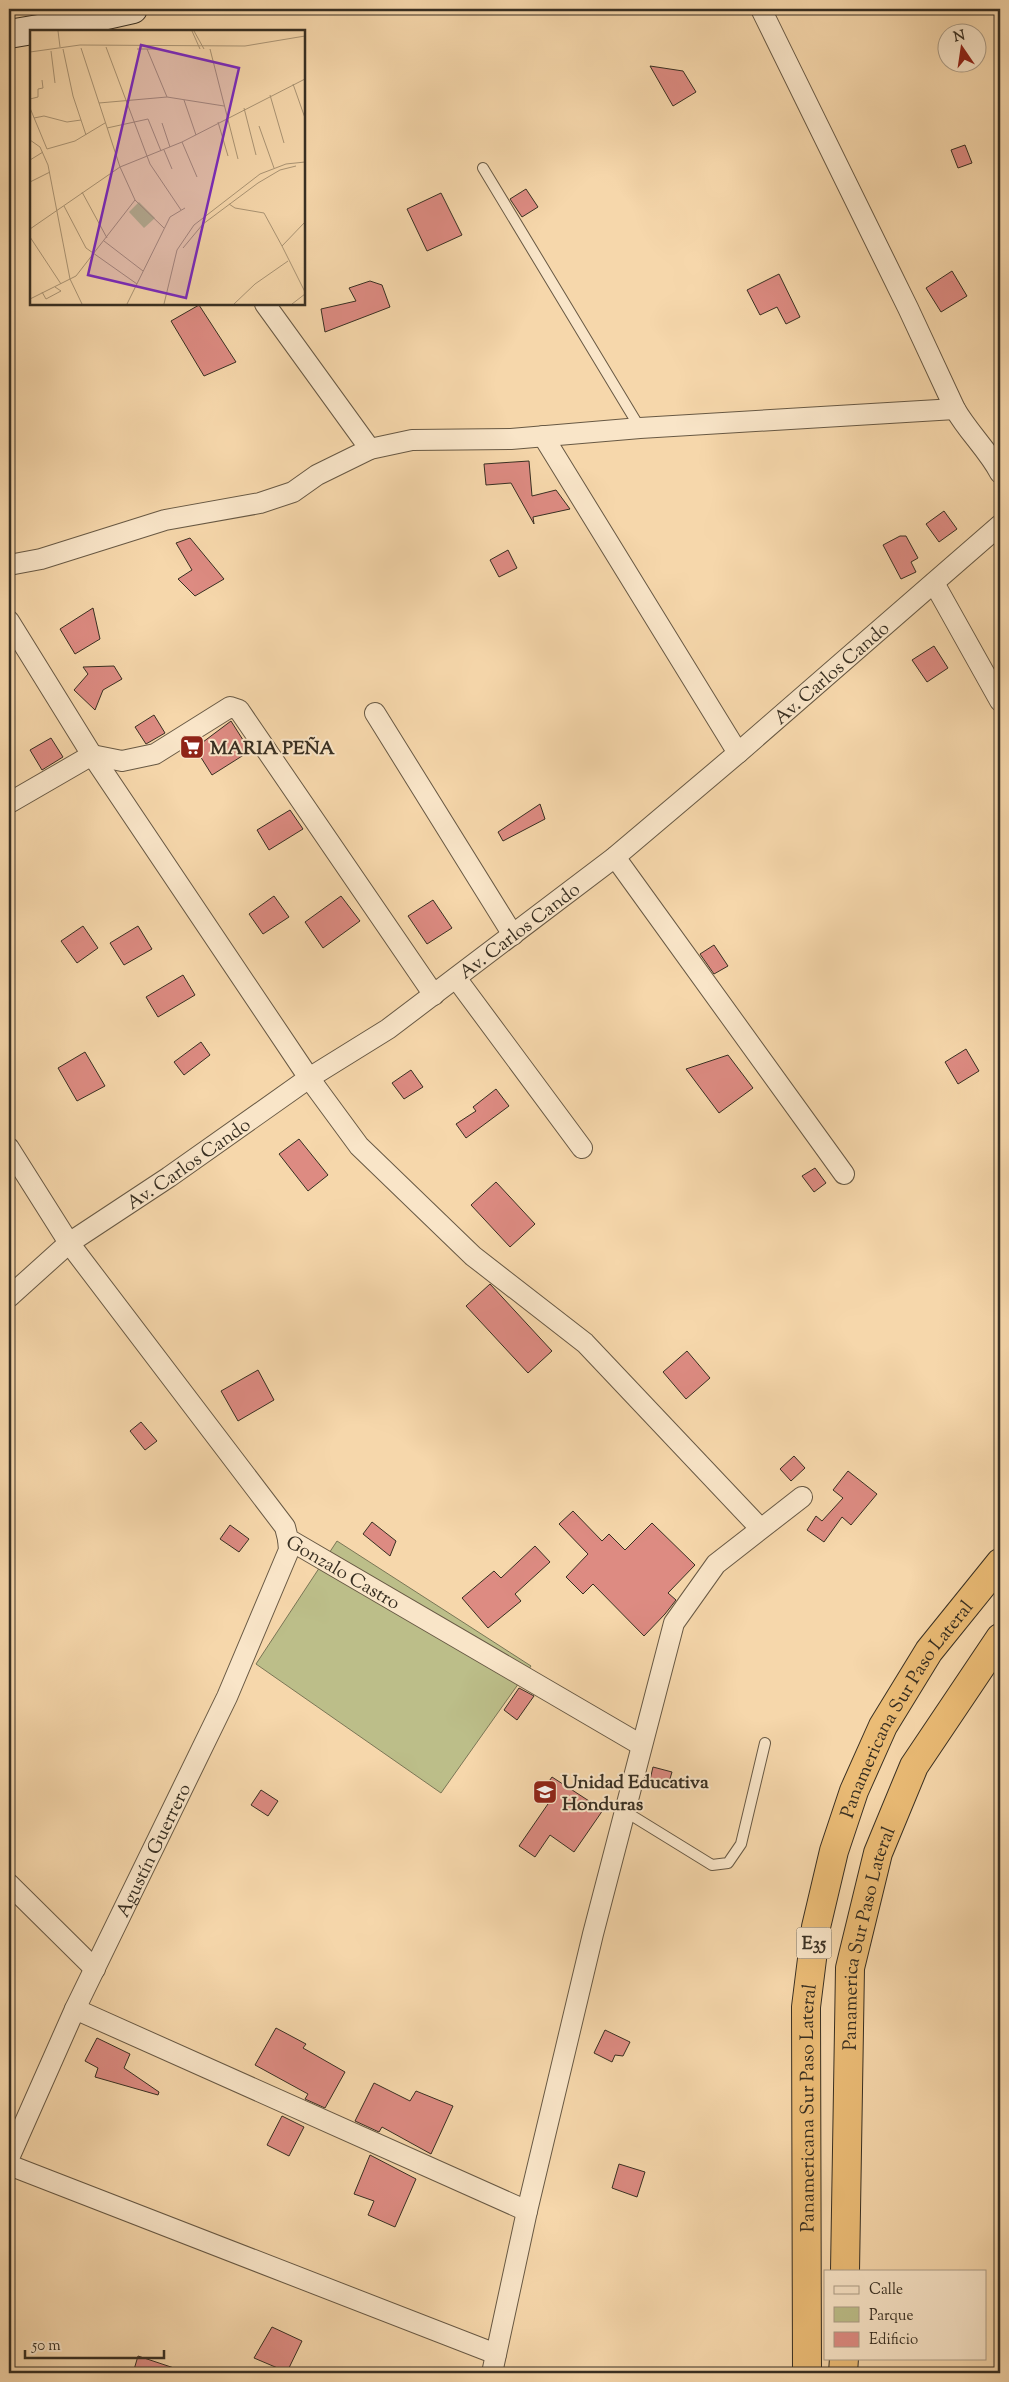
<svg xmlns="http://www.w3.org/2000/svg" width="1009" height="2382" font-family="'Sorts Mill Goudy',serif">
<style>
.green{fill:#bcbe89;stroke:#7a7656}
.building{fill:#dd8b82;stroke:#382f22}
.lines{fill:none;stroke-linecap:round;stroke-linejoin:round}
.lane-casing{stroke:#685944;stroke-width:12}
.street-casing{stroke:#685944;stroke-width:22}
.secondary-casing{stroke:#382f22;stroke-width:30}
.highway-casing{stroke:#382f22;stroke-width:30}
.lane{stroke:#f9e5c8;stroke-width:10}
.street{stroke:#f9e5c8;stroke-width:20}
.secondary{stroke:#f9e5c8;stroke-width:28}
.highway{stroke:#ebbc76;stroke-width:28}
.labels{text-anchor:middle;stroke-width:4;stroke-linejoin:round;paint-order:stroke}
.shield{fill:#f9e5c8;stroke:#726654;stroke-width:1}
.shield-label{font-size:18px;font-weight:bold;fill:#382f22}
.street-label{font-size:19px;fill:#382f22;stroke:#f9e5c8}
.poi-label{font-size:19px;font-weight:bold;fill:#382f22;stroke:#f9e5c8;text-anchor:start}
.inset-road{fill:none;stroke:#aa9474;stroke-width:1}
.view{fill:#7b2cbf;fill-opacity:0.15;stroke:#7b2cbf;stroke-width:2.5}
.inset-edge{fill:none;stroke:#382f22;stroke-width:2.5}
</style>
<rect width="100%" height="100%" fill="#f6d7ab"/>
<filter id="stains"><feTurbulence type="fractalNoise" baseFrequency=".004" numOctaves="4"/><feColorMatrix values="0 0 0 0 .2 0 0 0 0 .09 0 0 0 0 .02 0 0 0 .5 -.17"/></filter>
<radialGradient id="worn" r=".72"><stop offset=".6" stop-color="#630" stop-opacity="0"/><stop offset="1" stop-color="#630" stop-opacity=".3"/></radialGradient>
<path class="green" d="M337,1541L531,1666L441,1793L256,1664Z"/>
<path class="building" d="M650,66L683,71L696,92L673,106Z
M965,145L972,163L958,168L951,150Z
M526,189L538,207L522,217L510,199Z
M441,193L462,235L427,251L407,209Z
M952,271L967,296L941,312L926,288Z
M779,274L800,317L786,324L777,307L760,315L747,290Z
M370,281L382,285L390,307L325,332L321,309L356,301L349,288Z
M199,305L236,362L204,376L171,321Z
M529,461L532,496L556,490L570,509L533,517L534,524L511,483L486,485L484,464Z
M944,511L957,529L939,542L926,524Z
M900,536H906L918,558L911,562L916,572L901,579L883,545Z
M190,538L224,579L195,596L178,579L192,570L176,543Z
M508,550L517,568L499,577L490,560Z
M93,608L100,639L75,654L60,629Z
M934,646L948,668L927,682L912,660Z
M114,666L122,679L103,690L95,710L74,690L88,674L83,667Z
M154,715L165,733L146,744L135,727Z
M231,721L250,751L212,775L195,748Z
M51,738L63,757L42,770L30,750Z
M540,804L545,819L503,841L498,832Z
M290,810L303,829L269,850L257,830Z
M274,896L289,917L263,934L249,914Z
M341,896L360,921L323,948L305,922Z
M433,900L452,928L427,944L408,916Z
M83,926L98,948L77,963L61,941Z
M138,926L152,949L124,965L110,943Z
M714,945L728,966L714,974L700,954Z
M183,975L195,995L158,1017L146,997Z
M201,1042L210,1055L184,1075L174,1062Z
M966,1049L979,1071L958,1084L945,1062Z
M85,1052L105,1086L77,1101L58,1068Z
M728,1055L753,1088L719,1113L686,1069Z
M411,1070L423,1087L404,1099L392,1083Z
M496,1089L509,1106L466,1138L456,1124L476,1111L473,1107Z
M299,1139L328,1175L308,1191L279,1154Z
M815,1168L826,1183L814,1192L802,1176Z
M496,1182L535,1224L510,1247L471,1205Z
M490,1284L552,1351L528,1373L466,1306Z
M687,1351L710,1378L686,1399L663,1372Z
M258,1370L274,1400L238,1421L221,1391Z
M141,1422L157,1441L145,1450L130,1431Z
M794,1456L805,1468L791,1481L780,1469Z
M848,1471L877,1494L851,1525L842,1517L824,1542L807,1530L816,1516L822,1521L843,1498L833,1490Z
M573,1511L602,1541L609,1534L625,1550L652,1523L695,1565L668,1593L676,1600L665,1614L644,1636L593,1584L583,1594L566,1577L588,1554L559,1524Z
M372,1522L396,1541L390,1556L363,1534Z
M230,1525L249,1539L239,1552L220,1539Z
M535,1546L550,1562L515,1594L521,1601L488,1628L462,1598L494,1571L501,1578Z
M519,1688L534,1696L517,1720L504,1710Z
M653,1767L672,1772L667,1789L649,1784Z
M552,1777L603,1810L574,1852L550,1835L535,1857L519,1846L550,1801L540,1794Z
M261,1790L278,1801L268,1816L251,1805Z
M276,2028L306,2044L303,2048L345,2072L325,2108L305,2099L308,2094L255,2065Z
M605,2030L630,2042L623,2056L615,2055L612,2062L594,2053Z
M97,2038L130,2054L124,2068L159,2092L158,2095L95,2077L98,2068L85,2061Z
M374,2083L410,2101L416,2091L453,2106L431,2154L382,2127L379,2132L355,2121Z
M282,2116L304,2127L289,2156L267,2145Z
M370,2155L416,2179L395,2227L368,2215L374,2201L354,2194Z
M619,2164L645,2172L637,2197L612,2188Z
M272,2327L302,2341L287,2372L254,2358Z
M138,2356L183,2371L182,2373H133Z"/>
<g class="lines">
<defs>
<path id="lane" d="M483,168L640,428
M626,1812L712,1865L728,1863L741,1844L765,1743"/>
<g id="street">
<path d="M761,9L908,308L955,409C968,432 988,450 1000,473"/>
<path d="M265,304L370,449"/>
<path d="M543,436L738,753"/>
<path d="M9,565L41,559L165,520L260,503L293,492L317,475L370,449L412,440L511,439L640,428L955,409"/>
<path d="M934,583L1000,701"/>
<path d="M9,621L92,755L309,1078L359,1146L473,1256L585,1343L760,1528"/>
<path d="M375,713L513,935"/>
<path d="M9,803L92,755L122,761L155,754L230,707L239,710L434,995"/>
<path d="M615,857L844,1174"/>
<path d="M456,978L582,1148"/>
<path id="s1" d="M9,1148L69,1243L285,1527L288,1539L641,1745"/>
<path id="s2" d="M9,1297L69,1243L169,1177L309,1078L388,1029L615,857L738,753L1000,525"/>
<path d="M9,1884L95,1969"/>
<path d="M75,2009L527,2211"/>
<path id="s3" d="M9,2158L75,2009L227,1697L289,1550L288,1539"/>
<path d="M9,2165L496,2354"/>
<path d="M492,2373L527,2211L593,1934L674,1623L716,1564L802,1497"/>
</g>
<path id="secondary" d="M9,34L62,25L133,9"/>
<g id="highway">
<path id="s4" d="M845,2271L850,1968L878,1853L914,1766L1000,1638"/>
<path id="s5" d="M807,2373L806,2007L816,1927L834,1851L854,1791L883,1726L929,1651L1000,1563"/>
<path d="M843,2373L844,2358"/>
</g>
</defs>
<use href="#lane" class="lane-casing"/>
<use href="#street" class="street-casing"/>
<use href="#secondary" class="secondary-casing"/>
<use href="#highway" class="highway-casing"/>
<use href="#lane" class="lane"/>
<use href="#street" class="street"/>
<use href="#secondary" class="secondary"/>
<use href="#highway" class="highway"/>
</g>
<defs>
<symbol id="supermarket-square" viewBox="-11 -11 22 22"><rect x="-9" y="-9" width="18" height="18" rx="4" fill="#8f2418" stroke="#f9e5c8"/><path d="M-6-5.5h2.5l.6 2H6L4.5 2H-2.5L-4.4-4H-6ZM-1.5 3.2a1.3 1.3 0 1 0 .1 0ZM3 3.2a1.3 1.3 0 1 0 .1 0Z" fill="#fff"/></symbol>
<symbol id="school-square" viewBox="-11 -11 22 22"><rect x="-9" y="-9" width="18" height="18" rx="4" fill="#8f2418" stroke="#f9e5c8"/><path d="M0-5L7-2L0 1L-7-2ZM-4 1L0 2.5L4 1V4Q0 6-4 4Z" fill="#fff"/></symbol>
</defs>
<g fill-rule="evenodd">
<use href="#supermarket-square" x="178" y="733" width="28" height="28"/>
<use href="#school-square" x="531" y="1778" width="28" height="28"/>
</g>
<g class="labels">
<rect class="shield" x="796.5" y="1927.5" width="35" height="31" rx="4"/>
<g class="shield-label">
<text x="814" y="1949">E35</text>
</g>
<g class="street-label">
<text dy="7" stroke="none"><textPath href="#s2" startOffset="1034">Av. Carlos Cando</textPath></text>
<text dy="7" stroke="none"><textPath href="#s2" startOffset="629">Av. Carlos Cando</textPath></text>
<text dy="7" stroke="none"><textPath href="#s2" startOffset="224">Av. Carlos Cando</textPath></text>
<text dy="7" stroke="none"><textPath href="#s1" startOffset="546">Gonzalo Castro</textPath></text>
<text dy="7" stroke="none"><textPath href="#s5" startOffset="685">Panamericana Sur Paso Lateral</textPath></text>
<text dy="7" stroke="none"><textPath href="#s3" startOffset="340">Agustín Guerrero</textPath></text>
<text dy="7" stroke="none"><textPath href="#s4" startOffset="335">Panamerica Sur Paso Lateral</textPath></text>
<text dy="7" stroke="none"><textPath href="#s5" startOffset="265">Panamericana Sur Paso Lateral</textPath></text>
</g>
<g class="poi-label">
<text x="210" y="754">MARIA PEÑA</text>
<text x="562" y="1788">Unidad Educativa<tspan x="562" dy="22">Honduras</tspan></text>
</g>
</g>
<g transform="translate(30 30)">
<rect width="275" height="275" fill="#f6d7ab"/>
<path d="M109,172L125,188L114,198L99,182Z" fill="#bcbe89"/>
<path class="inset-road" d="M28,1L30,17M162,1L170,19M164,1L174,19M76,17L120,134L151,180M51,18L90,137L105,170L134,198M33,19L43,66L56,105M107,19H129M117,19L137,67M180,19L208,129M21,21L25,53M0,22L50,15L215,16L275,6M263,54L275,88M240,65L254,113M0,69L8,67V59L13,58L12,50M154,70L166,105M69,73L137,67L194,76M0,78L17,119L45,111L75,93M214,78L226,125M4,88L14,86L37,92L51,90M188,92L198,126M132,93L140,117M229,96L244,138M77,98L118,89L131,121M0,110L10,117L18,135L40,249L52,274M152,112L167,147M134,120L142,139M0,130L13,122M0,152L20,142M52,162L77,208M199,174L205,178L234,183L252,216M34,176L56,218L107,254M275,192L252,216L275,262M0,199L90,137L152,112L275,49M0,207L31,254M74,211L113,241M153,218L173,194L228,153L250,140L266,136M12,262L16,269L31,261L25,257M0,269L46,246L105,170M97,274L140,187L155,178M134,274L147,220L164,195L230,144L256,134L275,132M204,274L225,254L258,231M262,274L275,264"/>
<path class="view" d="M111,15L209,38L156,268L58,245Z"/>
<rect width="275" height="275" class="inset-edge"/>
</g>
<rect width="1009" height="2382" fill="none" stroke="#f6d7ab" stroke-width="30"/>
<rect x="10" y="10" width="989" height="2362" fill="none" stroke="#382f22" stroke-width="2.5"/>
<rect x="15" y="15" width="979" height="2352" fill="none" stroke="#382f22"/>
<rect x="824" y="2270" width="162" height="90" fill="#f9e5c8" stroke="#ac9c86"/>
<rect x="834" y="2286" width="25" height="8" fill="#f9e5c8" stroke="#ac9c86"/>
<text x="869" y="2294" font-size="15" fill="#382f22">Calle</text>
<rect x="834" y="2307" width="25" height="15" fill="#bcbe89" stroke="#ac9c86"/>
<text x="869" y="2320" font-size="15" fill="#382f22">Parque</text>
<rect x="834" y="2332" width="25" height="15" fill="#dd8b82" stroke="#ac9c86"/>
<text x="869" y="2344" font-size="15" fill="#382f22">Edificio</text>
<g transform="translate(962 48) rotate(347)"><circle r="24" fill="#f9e5c8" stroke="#ac9c86"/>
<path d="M0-4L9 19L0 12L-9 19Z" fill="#8f2418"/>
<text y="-8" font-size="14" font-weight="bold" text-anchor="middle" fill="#382f22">N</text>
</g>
<path d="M25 2350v8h139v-8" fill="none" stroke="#382f22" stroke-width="2.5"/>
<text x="32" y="2350" font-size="15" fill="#382f22" stroke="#f9e5c8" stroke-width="4" paint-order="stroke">50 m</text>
<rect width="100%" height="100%" filter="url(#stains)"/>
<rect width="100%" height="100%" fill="url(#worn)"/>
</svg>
